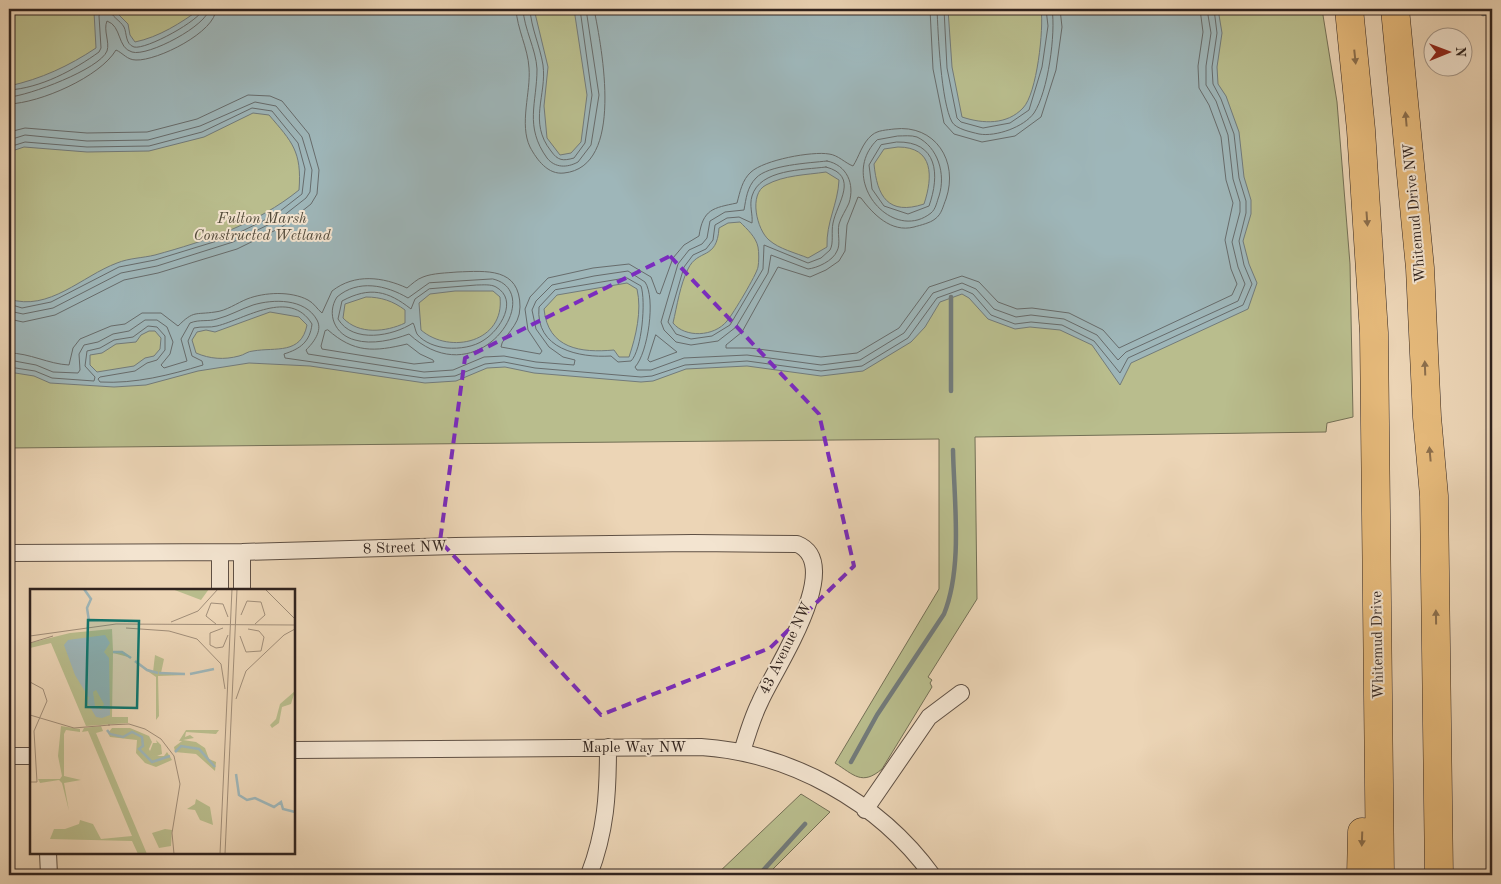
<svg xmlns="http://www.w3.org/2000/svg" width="1501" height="884" font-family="'Old Standard TT',serif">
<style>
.green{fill:#b9bd8d;stroke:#747056}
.water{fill:#9eb6b9;stroke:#727b7b;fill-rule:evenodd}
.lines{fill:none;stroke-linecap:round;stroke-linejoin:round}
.shore{stroke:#676c6c;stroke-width:1}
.stream{stroke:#727b7b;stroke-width:4.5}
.street-casing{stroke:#5f5044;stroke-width:18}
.highway-casing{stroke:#30231e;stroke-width:29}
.street{stroke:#f3e4d0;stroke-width:16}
.highway{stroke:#e6ba7b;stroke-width:28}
.oneway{fill:#8b6e4c}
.marked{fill:none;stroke:#7b2cbf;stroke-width:4;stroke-dasharray:10 6;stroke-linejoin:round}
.labels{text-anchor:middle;stroke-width:4;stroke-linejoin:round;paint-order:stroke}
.street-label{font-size:15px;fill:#30231e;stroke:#f3e4d0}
.park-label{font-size:15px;font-style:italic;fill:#524a3a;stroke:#f3e4d0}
.inset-river{fill:none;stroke:#9eb6b9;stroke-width:2.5}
.inset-road{fill:none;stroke:#a18e79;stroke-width:1}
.view{fill:#0f766e;fill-opacity:0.15;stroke:#0f766e;stroke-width:2.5}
.inset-edge{fill:none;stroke:#30231e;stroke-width:2.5}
</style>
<rect width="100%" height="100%" fill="#ecd5b6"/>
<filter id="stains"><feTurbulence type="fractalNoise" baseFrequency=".004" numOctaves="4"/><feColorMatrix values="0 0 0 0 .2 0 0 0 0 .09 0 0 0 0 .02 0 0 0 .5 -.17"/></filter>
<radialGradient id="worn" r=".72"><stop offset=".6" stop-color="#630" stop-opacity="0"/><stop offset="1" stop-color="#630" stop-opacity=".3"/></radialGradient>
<path class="green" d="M9,9H1322L1337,102L1350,264L1353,417L1327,423L1326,432L975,437L977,599L928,677L932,680L930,683L932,687L882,769C862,786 854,775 835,763L939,589V439L9,448Z
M801,794L830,812L767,875H716Z"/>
<path class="water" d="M101,9H113L128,24L130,35L135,42C159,37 181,23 200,9H534L548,67L544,106L547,138L560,155L571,153L581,142L587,95L574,9H948L952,67L962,117C983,124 1007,125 1023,108C1037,94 1044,28 1041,9H1218L1222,33L1217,67L1218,84L1226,96L1239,132L1244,177L1251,200V214L1243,241L1249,264L1257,283L1248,309L1131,363L1120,385L1092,345L1060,330L1030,327L1015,329L988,319L969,298L962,294L940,302L925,327L911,342L863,371L821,376L747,366L686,369L653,381L641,382L534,373L505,367L487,368L456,381L425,383L310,366L249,363L198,371L146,385L114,387L50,383L34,376L9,372V299C49,312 82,276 117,263C129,258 143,258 155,255C206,241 257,224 299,190C302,151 292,142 269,115L253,113L204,137L149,151L87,152L24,147L9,152V86C41,79 69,66 96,48L94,12ZM898,147C934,147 933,177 924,204C888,216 877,196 874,164L884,149ZM826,172L839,180C838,204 826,222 827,247L808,258C796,253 779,249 769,240C757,230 748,194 766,185C784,175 806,175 826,172ZM740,222C747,229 756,237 758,247C759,252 759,262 758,267C757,274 733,314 727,321C714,337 685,338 673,323C677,306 680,285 688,269C698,248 717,261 719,228L728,223ZM627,283L637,289C642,311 636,336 629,357H619L614,350C581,353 548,349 544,309L557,295ZM455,291H493L500,297C505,342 450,355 421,330L419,303L430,294ZM366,297C381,297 393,301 405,310V323C386,332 359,335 343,318L345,304ZM270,312L299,317L307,325C301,355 276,347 253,351C248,351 244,355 239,356C224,360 210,359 196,353L192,340L197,332L206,330L215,332ZM149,331H155L161,338L160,349L154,356L145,358L134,366L97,372L90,365V355L102,353L116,344L136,342L141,335Z"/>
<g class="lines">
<path class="shore" d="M110,9C111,17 120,20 124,27C127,33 125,44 134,47C146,50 201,20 203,9
M516,9C517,29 528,48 529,68C531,92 519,124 530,147C537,160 548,175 564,173C625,167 602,49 594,9
M523,9C524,29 536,49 537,69C537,103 524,126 547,158C555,168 567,168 578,162L591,145L599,95L586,9
M530,9C531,28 540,46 543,65C547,95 528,122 551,151C558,161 563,161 574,158L585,143L592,95L580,9
M930,9L933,69L944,123L954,134L982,142L1015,136L1041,117L1056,70L1062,27L1060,9
M937,9C938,33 941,102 952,122C956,129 971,132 979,134C996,137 1024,127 1034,113C1048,92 1056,33 1052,9
M944,9L947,68L957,118L961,122L983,128L1010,123L1029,110L1042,67L1048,26L1046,9
M9,90C41,88 74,70 99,52L101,48L99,16L101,9
M9,97C28,96 100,69 107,51C110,42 103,30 107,21C122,26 117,48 132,52C148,57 208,25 209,9
M9,104C40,103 100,77 116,50C123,53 127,60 136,60C157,61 216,32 216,9
M9,132L25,128L87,133L147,132L197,119L248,95L270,96L282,101L309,134L319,170L317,194L311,204L282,227L237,249L158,273L124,280L55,315L23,322L9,319
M898,136C904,136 911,135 917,137C938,147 946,174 939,196C937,201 936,209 931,213C892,244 837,179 877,140Z
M9,140L25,135L87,141L148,140L200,126L255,102L276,106L302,137L312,170L310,192L306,198L278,220L233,242L157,266L121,273L53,308L23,314L9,311
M897,142C938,141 940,175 929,206L908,214L884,206L872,189L869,165L881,145Z
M9,147L25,142L87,147L149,146L202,132L252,108L272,111L298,143L305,169L302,194L275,215L230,237L155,260L119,267L51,302L22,308L9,304
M827,161C847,165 855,184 849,203C846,210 841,217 839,224C837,233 841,244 837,251C833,261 817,268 808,269L771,255L768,273L736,327L718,341L691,345L676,342L664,330L661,322L678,264L689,250L702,244L707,238L710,221L725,212L744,210C746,199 747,187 756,178C768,165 809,163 827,161Z
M826,167C860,176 837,203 833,223C831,232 834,243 830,250L821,258L808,263L764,245L763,269L730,325L712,336L691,339L676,334L668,322L684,267L693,255L706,249L713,240L715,225L727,218L739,217L752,223C753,214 749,206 752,196C760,169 803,170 826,167Z
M627,278L641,286C646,301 642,350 631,361L618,362L611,356C579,358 535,349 539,307L555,290Z
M493,279C548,292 479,399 409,334C393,340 372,345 355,340C335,335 326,314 337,297C358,279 386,285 408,298L429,283Z
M477,285C483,285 491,284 496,287C519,300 500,330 484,340C474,347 459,349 447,348C437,347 424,343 417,334C415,330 415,326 413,323C393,336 353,344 338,319L342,301C370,286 388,291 411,309L415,299L429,289Z
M328,330C354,353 374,352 407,344L420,354L433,360L434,362L414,364L322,349L321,346L325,331Z
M656,335L677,352L650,362L648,360Z
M9,353C30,353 48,364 69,365L73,348L80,339L111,326L125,324L142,313H161L178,326C194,310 195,315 215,312C226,311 237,303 247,299C265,292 291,291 308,300C314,303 317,309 322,313L332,291C355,273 383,277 407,288C412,284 417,279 423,277C433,273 447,273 457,272C486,271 520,267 520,307C520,327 502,336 501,347L540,354L542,351L528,330L525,309L530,297L548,278L593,268L629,264L651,277L657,293L660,294L673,258L684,245L699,236C703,209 713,208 737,203C740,192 742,180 751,172C764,160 812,151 829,154C838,155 845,163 853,166C859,157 862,143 872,135C878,130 887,130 894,129C935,124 959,161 946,199C943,206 942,214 935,219C930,223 921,225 914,227C891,233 873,214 861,198L858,197L847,225L845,251L839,261L826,270L810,277L778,267L742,332L726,345V348H750L821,357L857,353L899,328L929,287L962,276L979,282L998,302L1017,309L1032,308L1069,313L1103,330L1119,348L1232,295L1237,284L1231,269L1225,240L1233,203L1226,180L1221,137L1209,105L1199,88L1198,66L1203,32L1200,9
M9,360L36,365L53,372L78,373L80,370L79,354L84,345L98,342L113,334L129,331L145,320H157L167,327L173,342L170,354L161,365L164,368L187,361L181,339L190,323C200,319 208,322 217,319C229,316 241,309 253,305C273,299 305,298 317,320C323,331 313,343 306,350L308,354L424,372L453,370L484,357L504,356L536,362L574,365L575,360L563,357L549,347L536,329L532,310L536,301L552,285L594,276L628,271L645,282C656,298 648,353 635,367L637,370H651L684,358L747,355L821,365L860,360L904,333L933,293L962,283L976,289L994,309L1016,317L1031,315L1064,319L1097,335L1118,360L1126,352L1238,301L1245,284L1238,267L1232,242L1240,212V202L1233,179L1228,135L1216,101L1206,85V66L1211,33L1207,9
M9,367L35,371L52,378L94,381L95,377L85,366L87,351L100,348L114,340L133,337L148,326L157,327L165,336V350L157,360L147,363L135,371L100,377L98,379L100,382C135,384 170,375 203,365L202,361L192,356L188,341L194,328C202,326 210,328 217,326C245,319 290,288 312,324C310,342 300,349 284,354L285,358L424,378L455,376L485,364L504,362L535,368L641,377L652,376L685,365L747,361L821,371L862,366L908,338L937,298L962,289L973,294L991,315L1015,324L1031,322L1062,325L1094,341L1120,373L1128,358L1243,305L1252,284L1244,265L1239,241L1246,213V201L1239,178L1234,134L1221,99L1213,84L1212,67L1217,33L1214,9"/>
<path class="stream" d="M1483,14L1492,12
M951,297V391
M851,762L877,715L944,614C963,567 954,501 953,450
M759,875L805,824"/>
<defs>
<path id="street" d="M242,552V590
M9,553L242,552L455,546L693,543L797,544C847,564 772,673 760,702C752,718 747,735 742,752
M220,553V590
M294,750L701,747C791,753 879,802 932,875
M9,756H31
M865,810L929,717L961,693
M48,853L49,875
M589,875C606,831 608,794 608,747"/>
<path id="highway" d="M1349,9L1361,130L1374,333L1380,875
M1395,9L1420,268L1427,417L1434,496L1439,875
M1361,875L1362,832"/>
</defs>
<use href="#street" class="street-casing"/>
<use href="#highway" class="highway-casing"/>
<use href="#street" class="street"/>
<use href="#highway" class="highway"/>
</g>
<defs><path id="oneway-solid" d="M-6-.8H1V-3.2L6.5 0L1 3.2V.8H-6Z" transform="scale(1.25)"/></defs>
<g class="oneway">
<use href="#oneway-solid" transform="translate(1355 57) rotate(84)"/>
<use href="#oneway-solid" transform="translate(1406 119) rotate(-95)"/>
<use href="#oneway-solid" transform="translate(1367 219) rotate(86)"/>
<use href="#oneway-solid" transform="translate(1425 368) rotate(-92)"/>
<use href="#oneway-solid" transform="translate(1430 454) rotate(-95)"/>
<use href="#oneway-solid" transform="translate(1436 617) rotate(-91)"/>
<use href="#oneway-solid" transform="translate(1362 839) rotate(92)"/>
</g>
<path class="marked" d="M670,256L819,414L854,566L770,648L601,715L440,541L465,358Z"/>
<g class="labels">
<g class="street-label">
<text transform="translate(1414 213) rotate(-95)" y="5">Whitemud Drive NW</text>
<text transform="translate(405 547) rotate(-2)" y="5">8 Street NW</text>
<text transform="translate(1377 645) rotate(-91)" y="5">Whitemud Drive</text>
<text transform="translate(785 648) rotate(-64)" y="5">43 Avenue NW</text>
<text x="634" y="752">Maple Way NW</text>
</g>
<g class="park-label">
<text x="262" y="223">Fulton Marsh<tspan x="262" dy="17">Constructed Wetland</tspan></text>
</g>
</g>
<g transform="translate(30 589)">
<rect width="265" height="265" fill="#ecd5b6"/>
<path d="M142,0H179L171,11ZM82,40L83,62H92L102,69L83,64L82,128H98V134L56,137L21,54L0,59V54L40,44ZM125,66L134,70L131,84L156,86L128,87L129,127L126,131V88L103,72L123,83ZM265,102L261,115L252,118L249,134L242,139L240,136L246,130L250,115ZM31,137L50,140V143L36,141L34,145V187L51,191L34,194L39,222L32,194L29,191L10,194L8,190H30L32,187L28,167ZM71,137L73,142L66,144L117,265H108L102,252L20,250L24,240H35L49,235L50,231L63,235L71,250L102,247L58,142L52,143L54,139ZM82,139H100L119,147L122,153L119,160L120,162L123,154H127L126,151L131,156L132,165L127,167H134L137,163L142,171L126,178L115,174L106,164L107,151L80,148L78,144ZM156,141H189L186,145L156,143L155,148L160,146L164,149L153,151L166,153L175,159L179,170L186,173L185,182L166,165L145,163L144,158L152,152H149ZM166,210L180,218L183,236L170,231L165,221L157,220L165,215ZM135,240L142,241L141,257L129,259L122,244Z" fill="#b9bd8d"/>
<path d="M75,46L80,54L74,63L79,69L80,126L72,129L66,128L57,113L59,109L45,86L34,56L38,51ZM66,101L74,115L71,121L65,117L63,103Z" fill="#9eb6b9" fill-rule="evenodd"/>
<path class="inset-river" d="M54,0L61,10L57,19L59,32M83,63H92L101,69M105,72L117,81L128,84M129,84L155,85M160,85L184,80M77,141L80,145L93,148L102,143L112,148L113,157L109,160L122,173L140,167M145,163L151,157L169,160L185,178M206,185L209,206L217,211L225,209L244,218L251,213L253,220L265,223"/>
<path class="inset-road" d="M235,0L265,30M211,26L217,12L231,13L235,26L225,35M141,33L168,22L188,0M186,35L176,27L181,14L193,15L198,28M96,39L139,42L167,50L191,75L195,100M193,39L180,44V56L186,59L193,58L198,46M0,47L86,35L265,36M210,47L216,63L231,62L234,48L229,42L218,40M0,54L23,47M0,93L13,100L17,112L4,142L7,193H0M206,110L216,82L254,46L265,40M0,126L44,139L80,136M78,136L99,135L115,140L131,150L144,167L150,195L142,244L144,265M190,265L202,0M195,265L207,0"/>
<path class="view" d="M58,31L109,32L107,119L56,118Z"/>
<rect width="265" height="265" class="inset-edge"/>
</g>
<rect width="1501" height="884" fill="none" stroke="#ecd5b6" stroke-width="30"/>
<rect x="10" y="10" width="1481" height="864" fill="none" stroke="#30231e" stroke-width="2.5"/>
<rect x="15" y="15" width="1471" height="854" fill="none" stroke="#30231e"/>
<g transform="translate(1448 52) rotate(89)"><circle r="24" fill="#f3e4d0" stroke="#a59789"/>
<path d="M0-4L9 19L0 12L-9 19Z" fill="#8f2418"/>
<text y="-8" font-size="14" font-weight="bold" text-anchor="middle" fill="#30231e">N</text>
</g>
<rect width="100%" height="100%" filter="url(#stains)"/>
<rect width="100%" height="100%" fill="url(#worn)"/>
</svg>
